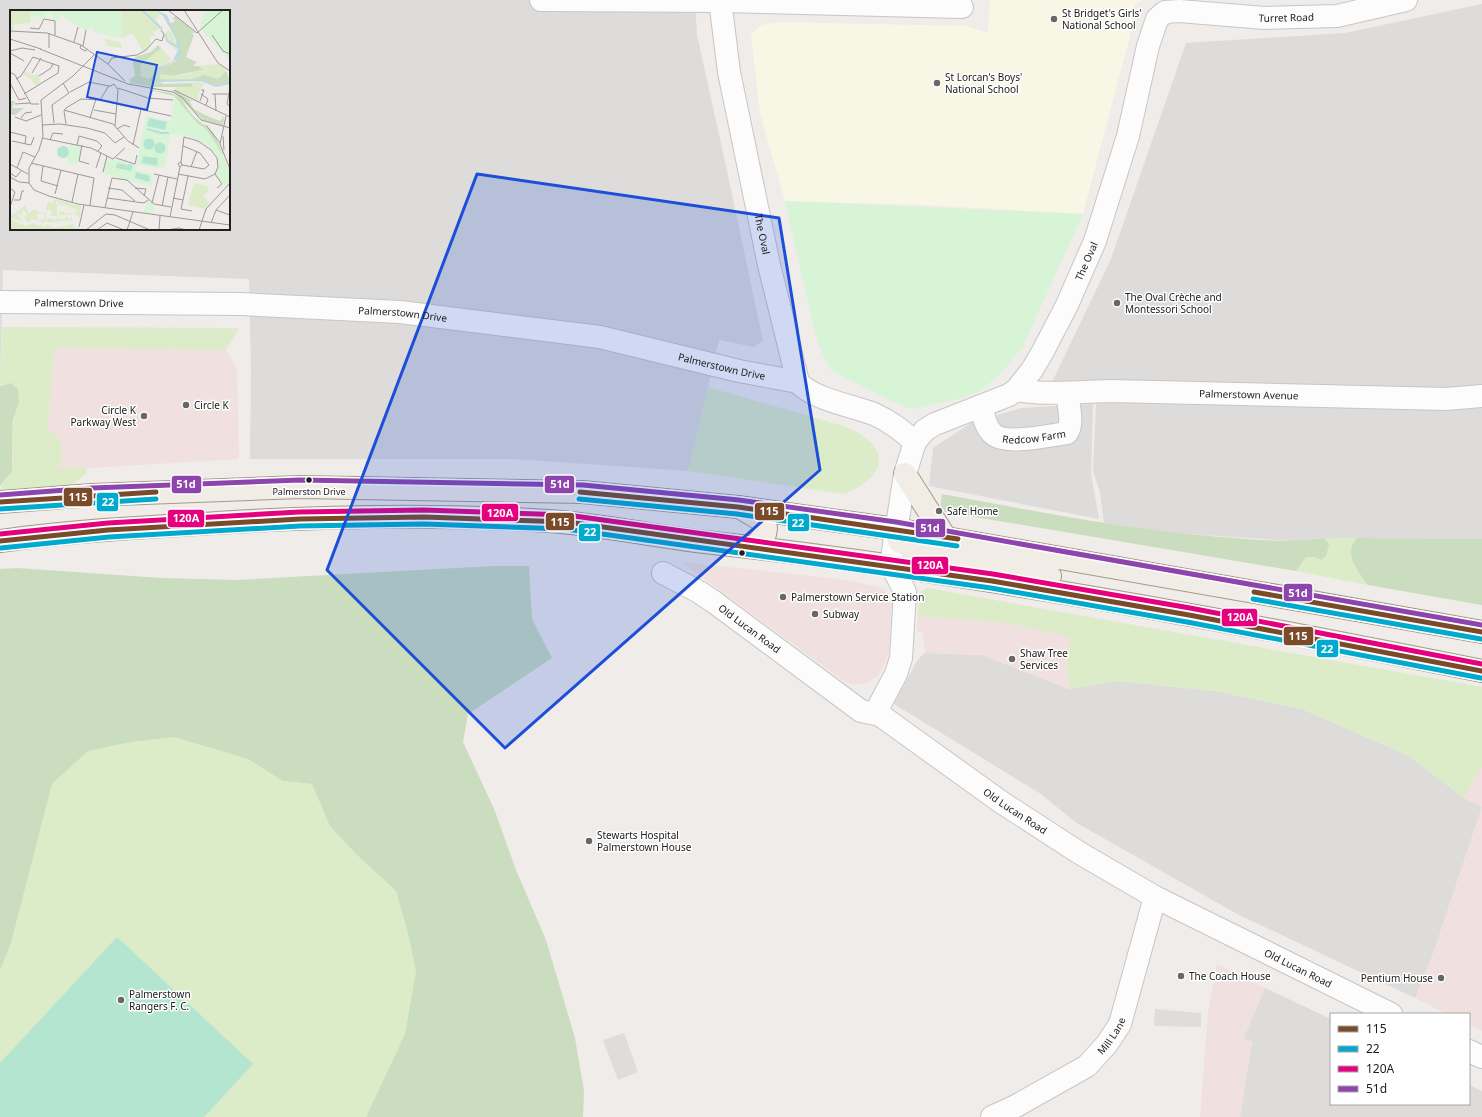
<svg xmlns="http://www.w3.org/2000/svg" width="1482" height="1117" font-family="'Noto Sans',sans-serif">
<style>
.residential{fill:#dedcda;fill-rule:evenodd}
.commercial{fill:#f0e0df}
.education{fill:#f8f6e5}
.grass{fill:#dcebc8}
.forest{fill:#caddbe}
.park{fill:#d7f4d7}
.pitch{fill:#b4e5d0}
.parking{fill:#dfdddc}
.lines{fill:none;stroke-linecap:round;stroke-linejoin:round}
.minor-casing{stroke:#c7c6c5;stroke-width:24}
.major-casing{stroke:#a69a85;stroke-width:24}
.minor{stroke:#fdfcfc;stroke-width:22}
.major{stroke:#f2ece6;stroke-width:22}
.bus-1-casing{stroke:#fff;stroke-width:8}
.bus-2-casing{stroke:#fff;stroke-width:8}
.bus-3-casing{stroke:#fff;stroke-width:8}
.bus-4-casing{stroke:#fff;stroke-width:8}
.bus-1{stroke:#7a4b2a;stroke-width:5}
.bus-2{stroke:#00a9ce;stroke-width:5}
.bus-3{stroke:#e5007d;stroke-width:5}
.bus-4{stroke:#8e44ad;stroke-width:5}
.marked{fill:#1d4ed8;fill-opacity:0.2;stroke:#1d4ed8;stroke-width:3;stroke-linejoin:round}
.poi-dot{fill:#686766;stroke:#fff;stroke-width:1.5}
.bus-dot{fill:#202020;stroke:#fff;stroke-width:1.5}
.labels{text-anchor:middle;stroke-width:3;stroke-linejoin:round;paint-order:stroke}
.bus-label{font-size:9px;fill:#202020;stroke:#fff}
.poi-label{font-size:10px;fill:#202020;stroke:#fff;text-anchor:start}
.street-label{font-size:10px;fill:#202020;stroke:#fff}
.inset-river{fill:none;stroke:#bddae2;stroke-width:2}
.inset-road{fill:none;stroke:#9c9a99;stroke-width:1}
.view{fill:#1d4ed8;fill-opacity:0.15;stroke:#1d4ed8;stroke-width:2}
.inset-edge{fill:none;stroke:#202020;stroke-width:2}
.line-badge{stroke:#fff;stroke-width:1.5}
.badge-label{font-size:11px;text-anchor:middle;font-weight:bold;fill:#fff}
</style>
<rect width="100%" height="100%" fill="#efece9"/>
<path class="residential" d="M0,0H695L697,35L726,166L763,341L754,347L719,340L688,471L514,459H250L251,370L249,279L3,270L0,386ZM11,11H229V229H11Z
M1482,4V539L1324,538L1293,541L1171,533L1104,524L1100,492L1093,471L1097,383L1052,382L1111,259L1186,43L1345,33Z
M1093,404L1091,474L1099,519L929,486L933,448L971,423L1021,408Z
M924,653L982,655L1069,689L1117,681L1215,691L1302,709L1409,756L1464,798L1482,807L1432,957L1415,998L1239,915L1075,822L1041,794L894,704L917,661Z
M1265,988L1331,1019V1104H1469V1085L1482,1091V1117H1240L1252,1042L1243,1039Z"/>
<path class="commercial" d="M54,348L226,350L237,368L239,459L89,468L54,467L48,429Z
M681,562L847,580L882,588L892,599L889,650L884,666L877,676L867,683L856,685L844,681Z
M918,616L1007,623L1070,637L1067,665L1070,689L982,655L926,653L922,632H917Z
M1482,766V1031L1469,1025V1014H1447L1415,998L1432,957L1482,807L1464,798Z
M1217,964L1265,988L1243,1038L1252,1042L1240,1117H1200L1208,1013Z"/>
<path class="education" d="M990,0H1143L1135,5L1130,36L1083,214L922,205L785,201L760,114L751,34L761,25L781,22L967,26L988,33Z"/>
<path class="grass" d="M2,327L239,328L226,350L54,348L48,429L61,440L62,461L55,467L85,468L87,472L68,489L0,494C0,482 10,479 12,470C14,458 11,447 12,435C12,418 20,408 18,389L11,383L0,385Z
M708,387L843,426C849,429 857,431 863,436C896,460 872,483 844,494L688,471Z
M1324,538H1357C1342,554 1358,571 1368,585L1296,571L1306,557H1315L1329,544Z
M927,588L1482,687V766L1464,798L1409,756L1302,709L1215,691L1117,681L1070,689L1067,665L1070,637L1007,623L918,616L919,593Z
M174,737L248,759L283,781L312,784L330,826L356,854L396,891L408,933L416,971L405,1034L366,1117H0V970L11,943L52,784L88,751L131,742Z"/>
<path class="forest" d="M11,383L18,389L19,402L13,420L12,434V472L0,486V386Z
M942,494C1035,511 1127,530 1221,537C1255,540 1290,543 1324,538L1329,544L1326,556L1321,560L1315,557H1306L1296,571L940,511Z
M1357,538L1482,539V605L1368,585C1358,571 1342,554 1357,538Z
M493,566H529L532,619L552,658L468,714L463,742L495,811L516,870L546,940L575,1038L584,1091L583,1117H366L405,1034L416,971L408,933L396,891L356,854L330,826L312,784L283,781L248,759L174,737L131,742L88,751L52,784L11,943L0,970V569L17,568L161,578L237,580Z"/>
<path class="park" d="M785,201L1083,214L1023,346L1002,372L982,390L958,399L912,409L902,406L834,372L828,366L817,341Z"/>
<path class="pitch" d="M117,937L253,1064L204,1117H0V1063Z"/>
<path class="parking" d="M1155,1009L1201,1013V1027L1154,1026Z
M624,1033L638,1072L618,1080L603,1040Z"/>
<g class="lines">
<defs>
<g id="minor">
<path d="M541,0L720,1L962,7"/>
<path id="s1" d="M720,0L729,72L769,265L798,382C812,399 853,406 874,414C890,421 902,431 915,442L925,430L935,424L1009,395L1016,390L1032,370L1042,353L1067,305L1095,241L1128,136L1148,46L1157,19L1165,12L1179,11L1265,18L1337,16L1406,0"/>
<path id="s2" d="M0,302L241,304L400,312L600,337L739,371L798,382"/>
<path id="s3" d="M1016,390C1047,395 1078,392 1110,391L1446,399L1482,396"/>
<path id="s4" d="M981,406C983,415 985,425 991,432C1003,447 1049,435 1067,433C1074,423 1068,404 1067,393"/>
<path id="s5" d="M663,573L699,592L714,602L861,711L880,715L1001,802L1078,852L1155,897L1391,1014"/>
<path d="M880,715L879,706L896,674L901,658L905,592L891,564L905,474L915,442"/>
<path d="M1469,1051L1482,1057"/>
<path id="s6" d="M992,1117L1016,1106L1087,1066L1107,1044L1120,1024L1155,897"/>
</g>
<path id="major" d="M905,474L945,537
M0,502L92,495L300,487L582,492L738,507L895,529L1482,632
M741,508L761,520L766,528L765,534L755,547
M895,529L899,541L910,547L1050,576
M0,541C72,531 145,527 217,523C327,516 438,514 548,521C598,524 647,535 696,541C960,570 1222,619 1482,671"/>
</defs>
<use href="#minor" class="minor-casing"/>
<use href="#major" class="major-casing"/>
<use href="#minor" class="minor"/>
<use href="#major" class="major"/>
<defs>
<path id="bus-1" d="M580,492L738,507L958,539
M0,502L156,492
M0,541L108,530L300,519L424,517L567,522L992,581L1189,615L1482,671
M1254,592L1482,632"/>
<path id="bus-2" d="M579,499L737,514L957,546
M0,509L156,499
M1,548L109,537L300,526L424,524L566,529L991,588L1187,622L1481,678
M1253,599L1481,639"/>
<path id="bus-3" d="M0,534L108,523L299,512L424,510L567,515L993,574L1190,608L1482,664"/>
<path id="bus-4" d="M0,495L92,488L300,480L583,485L739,500L896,522L1482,625"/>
</defs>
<use href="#bus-1" class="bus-1-casing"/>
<use href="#bus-2" class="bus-2-casing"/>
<use href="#bus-3" class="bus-3-casing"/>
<use href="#bus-4" class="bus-4-casing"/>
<use href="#bus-1" class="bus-1"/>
<use href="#bus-2" class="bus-2"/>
<use href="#bus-3" class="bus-3"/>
<use href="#bus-4" class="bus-4"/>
</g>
<path class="marked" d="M477,174L779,218L820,470L505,748L327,570Z"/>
<g class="poi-dot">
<circle cx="1054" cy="19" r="4"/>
<circle cx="937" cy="83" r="4"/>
<circle cx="1117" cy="303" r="4"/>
<circle cx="186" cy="405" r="4"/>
<circle cx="144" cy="416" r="4"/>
<circle cx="939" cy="511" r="4"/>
<circle cx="783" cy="597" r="4"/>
<circle cx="815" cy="614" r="4"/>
<circle cx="1012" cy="659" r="4"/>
<circle cx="589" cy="841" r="4"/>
<circle cx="1181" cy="976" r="4"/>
<circle cx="1441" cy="978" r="4"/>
<circle cx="121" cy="1000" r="4"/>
</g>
<g class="bus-dot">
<circle cx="309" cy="480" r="3.5"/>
<circle cx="742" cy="553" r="3.5"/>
</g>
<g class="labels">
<g class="bus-label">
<text x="309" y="495">Palmerston Drive</text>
</g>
<g class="poi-label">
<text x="1062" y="17">St Bridget's Girls'<tspan x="1062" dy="12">National School</tspan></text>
<text x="945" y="81">St Lorcan's Boys'<tspan x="945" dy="12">National School</tspan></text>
<text x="1125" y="301">The Oval Crèche and<tspan x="1125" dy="12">Montessori School</tspan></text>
<text x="194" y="409">Circle K</text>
<text x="136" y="414" text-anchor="end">Circle K<tspan x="136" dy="12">Parkway West</tspan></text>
<text x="947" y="515">Safe Home</text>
<text x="791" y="601">Palmerstown Service Station</text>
<text x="823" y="618">Subway</text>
<text x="1020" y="657">Shaw Tree<tspan x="1020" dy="12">Services</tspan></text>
<text x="597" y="839">Stewarts Hospital<tspan x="597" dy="12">Palmerstown House</tspan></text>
<text x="1189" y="980">The Coach House</text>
<text x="1433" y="982" text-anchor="end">Pentium House</text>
<text x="129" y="998">Palmerstown<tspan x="129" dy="12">Rangers F. C.</tspan></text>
</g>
<g class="street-label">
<text dy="4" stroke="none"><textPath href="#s1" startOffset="1171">Turret Road</textPath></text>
<text dy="4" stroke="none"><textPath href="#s1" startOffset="238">The Oval</textPath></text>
<text dy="4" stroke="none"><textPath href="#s1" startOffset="786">The Oval</textPath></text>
<text dy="4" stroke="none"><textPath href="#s2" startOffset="79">Palmerstown Drive</textPath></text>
<text dy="4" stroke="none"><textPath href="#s2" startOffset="403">Palmerstown Drive</textPath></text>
<text dy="4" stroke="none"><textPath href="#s2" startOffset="727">Palmerstown Drive</textPath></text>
<text dy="4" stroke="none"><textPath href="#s3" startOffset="233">Palmerstown Avenue</textPath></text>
<text dy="4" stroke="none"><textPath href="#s4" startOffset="73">Redcow Farm</textPath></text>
<text dy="4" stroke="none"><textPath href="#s5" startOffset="103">Old Lucan Road</textPath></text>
<text dy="4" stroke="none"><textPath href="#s5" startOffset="427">Old Lucan Road</textPath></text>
<text dy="4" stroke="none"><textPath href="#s5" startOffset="751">Old Lucan Road</textPath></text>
<text dy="4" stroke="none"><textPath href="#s6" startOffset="147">Mill Lane</textPath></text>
</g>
</g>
<g transform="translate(10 10)">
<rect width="220" height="220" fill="#efece9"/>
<path d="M0,0H21L20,13L2,15L3,20L0,21ZM112,0H146L150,4L145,10L151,18L145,22L141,19L145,26H140L141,36L133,41L123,23L111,28ZM158,20L162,22L168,42L157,31L155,24ZM95,29L110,32L112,38L97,36ZM151,38L161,49L149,57L142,68L136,69L129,61L130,55ZM208,54L217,60L208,69H150L148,62L158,66L176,64L191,60L189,56ZM15,61L25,66L27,63L31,72L26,76L20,68L13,65ZM189,71L195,74L191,77L187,90L165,80L166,77H182L183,73ZM184,173L198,177L199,180L193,186L200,193L195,199L178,195ZM44,189L71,196L70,208L66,204L56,205L57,203L64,204L67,200L46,191L45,194L48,193L56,197L47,194V205H50L49,201H55V197V205L41,206L42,201L36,200L37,195L43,196L37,195L38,192L43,193ZM15,195L19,203L25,199L26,201L36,203L35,212V213H27L35,212L27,210L34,209V203H30L27,204V211L23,209H20L21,210V212H16L14,205L18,206L13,199L11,205L6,203L13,212L0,207ZM57,206L59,209L62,206V211L36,212V208H37V211L38,208L45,210L47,208V212L48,208L54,210ZM1,210L16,216L24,213L30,216V213L32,217L39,215L40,217V215L42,213L40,216L43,218L63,214L64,218H68L65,220H6L0,219Z" fill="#dcebc8"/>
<path d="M167,6L185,23H180L184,25L176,47L187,52L183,56H189L192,60L161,66L150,64V69H182L194,65L208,69L216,61L220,71L206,75L192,69L146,70L151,59L166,51L171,38L160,13H163L165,10L162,8ZM148,35L151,38L130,55L131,66L140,69L149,57L165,48L152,56L144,69L154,74L183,73L182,77H143L120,73V69L125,66L123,53L125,47L141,42ZM142,80L161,83L170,88L183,106L203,122L214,146L164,86L144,81L140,85ZM161,80L166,81L183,91H179L184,99L195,105L210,111L214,106L213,116L193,110Z" fill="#caddbe"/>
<path d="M0,91H5L2,98H14L5,105L0,104Z" fill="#c8d9c7"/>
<path d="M21,0H112L111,28L84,22L83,17L75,20L50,5V10H43V4L36,3V9L30,11V7L22,6ZM196,0H220V51L194,23L190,15ZM164,86L186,112L196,119L207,135L220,160V172L215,176L205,165L209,154L206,143L194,133L178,126L160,124L155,157L146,158L127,154L136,106L161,112ZM61,134L71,137L67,155L56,152ZM98,147L127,156L126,160L143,164L142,176L92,163ZM138,191L144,195L143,203L134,202Z" fill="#d7f4d7"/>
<path d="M139,108L157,112L155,120L137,116ZM133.5 134a5.5 5.5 0 1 1 11 0a5.5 5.5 0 1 1-11 0ZM144.5 138a5.5 5.5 0 1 1 11 0a5.5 5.5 0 1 1-11 0ZM47 142a6 6 0 1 1 12 0a6 6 0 1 1-12 0ZM133,146L148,148L147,156L132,153ZM107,153L117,155V158L118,154L123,155L121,161L106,158ZM126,162L140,166L139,172L125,168Z" fill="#b4e5d0"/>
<path d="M146,0L157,5L171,38L169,48L151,59L146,70L192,69L206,75L220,71V74L206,77L191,71L146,72L144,69L147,59L163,51L168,40L165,27L153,6Z" fill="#bddae2"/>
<path class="inset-river" d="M132,0L152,19M155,24L157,31L168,37M137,119L151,123H159"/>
<path class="inset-road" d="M158,0L187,23M174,0L208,53L220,61M20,18L29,19L34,9L45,11V25M0,21L37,23L71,35L98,54L115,71M187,23L213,0M202,25L213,41L220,44M0,29L31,39M64,32L68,17M71,35L70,38L75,41L78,39M73,36L76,20M39,38V23M30,39L118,74L163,82L173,88L191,110L220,118M0,41L12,38L25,40M0,43L14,51M98,54L102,48L127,45L136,40L146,29L152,31L154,24L151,20M0,62L5,65L21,94H29M22,63L31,48M29,66L41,58L43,53M6,69L11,66L23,47L49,56L48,63L14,84M0,73L9,90L16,88M108,78L138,88L163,90M220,78L217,94L220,97M164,80L220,107M60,82L79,72L99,76M191,84L198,89L196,95M202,84H218M205,84L206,101M190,91L194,80H191M98,92L161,106M5,94L20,93M54,100L103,114L118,131L129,138M84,100L106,104M216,106L210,134L220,159M5,107L16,111L31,105M11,108L15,103L22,102M80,108L86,89M44,113L42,95L59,83L53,73M56,114L54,101L56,98L71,89L90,90L98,77L104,74L108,80L105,116M32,115L50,114L77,118L95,123L105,133L114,127M196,115L210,133M107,119L114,115L120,117M0,122L16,126L15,134M213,126L214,140M32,128L81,138L103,149L115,138M40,130L43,123L53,124M2,131L21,135L24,127M67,135L69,126L87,131L92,136L88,141M72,135L69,151L79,154M123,135L131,99M106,148L125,154L127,145M21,153L84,168L80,195M0,154L18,164M172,155L194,159L199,155L190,143L173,136M33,156L31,171L48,176M181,157L187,141M7,158L13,142L25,147M86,158L91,143M93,162L97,146M0,163L6,167L11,161M144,164L167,169M168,164L195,169L205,164L208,157L207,148L201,140L188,131L174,127L171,152M205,164L212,174L207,178M0,167L9,172L19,173L24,180L39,186L68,194L220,215M19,173V158L29,140L33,126L31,90L63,66L85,44M0,178L5,182L0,197M98,178L112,180L125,191M125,178L136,179L134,186M45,184L51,160M97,188L134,193L138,190M163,188L173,190L178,166M4,190H10L12,181H14M173,190L171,199L182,201M62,192L68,164M142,193L149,165M152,196L158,167M95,198L102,168L117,170L144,194L161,197M206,200L220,205M160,207L170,157L168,154L171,152L172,155L170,157M201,213L206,200L220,185M69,217L74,195M76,220L96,204L105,205L140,220M87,220L97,213L114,220M117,220L123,202M149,220L150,206M157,220L169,218L176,220M189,220L196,199L220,173"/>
<path class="view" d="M87,42L147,55L137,100L77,87Z"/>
<rect width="220" height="220" class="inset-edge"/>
</g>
<g class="line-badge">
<rect x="171" y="475" width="31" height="19" rx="4" fill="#8e44ad"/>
<rect x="544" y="475" width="31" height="19" rx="4" fill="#8e44ad"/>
<rect x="63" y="487" width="30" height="20" rx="4" fill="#7a4b2a"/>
<rect x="96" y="492" width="23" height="20" rx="4" fill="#00a9ce"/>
<rect x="754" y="502" width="31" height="19" rx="4" fill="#7a4b2a"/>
<rect x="481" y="503" width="38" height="19" rx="4" fill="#e5007d"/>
<rect x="167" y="509" width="38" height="19" rx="4" fill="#e5007d"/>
<rect x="545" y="512" width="30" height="19" rx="4" fill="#7a4b2a"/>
<rect x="787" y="513" width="23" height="19" rx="4" fill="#00a9ce"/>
<rect x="915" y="518" width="31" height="20" rx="4" fill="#8e44ad"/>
<rect x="578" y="523" width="23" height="19" rx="4" fill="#00a9ce"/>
<rect x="911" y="556" width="38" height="19" rx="4" fill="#e5007d"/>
<rect x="1283" y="583" width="30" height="19" rx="4" fill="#8e44ad"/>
<rect x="1221" y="608" width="37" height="19" rx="4" fill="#e5007d"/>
<rect x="1283" y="626" width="31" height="20" rx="4" fill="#7a4b2a"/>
<rect x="1316" y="639" width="23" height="19" rx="4" fill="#00a9ce"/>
</g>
<g class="badge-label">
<text x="186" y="488">51d</text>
<text x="560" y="488">51d</text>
<text x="78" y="501">115</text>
<text x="108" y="506">22</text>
<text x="769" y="515">115</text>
<text x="500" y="517">120A</text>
<text x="186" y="522">120A</text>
<text x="560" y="526">115</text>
<text x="798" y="527">22</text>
<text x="930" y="532">51d</text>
<text x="590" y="536">22</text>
<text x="930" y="569">120A</text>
<text x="1298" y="597">51d</text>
<text x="1240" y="621">120A</text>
<text x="1298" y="640">115</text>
<text x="1327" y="653">22</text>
</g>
<rect x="1330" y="1013" width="140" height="92" fill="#ffffff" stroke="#a6a6a6"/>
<rect x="1338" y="1026" width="20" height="6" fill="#7a4b2a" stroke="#a6a6a6"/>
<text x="1366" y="1033" font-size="12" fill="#202020">115</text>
<rect x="1338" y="1046" width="20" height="6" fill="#00a9ce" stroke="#a6a6a6"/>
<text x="1366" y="1053" font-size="12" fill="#202020">22</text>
<rect x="1338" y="1066" width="20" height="6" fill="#e5007d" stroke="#a6a6a6"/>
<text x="1366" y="1073" font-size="12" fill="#202020">120A</text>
<rect x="1338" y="1086" width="20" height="6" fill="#8e44ad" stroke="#a6a6a6"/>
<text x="1366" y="1093" font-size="12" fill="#202020">51d</text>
</svg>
